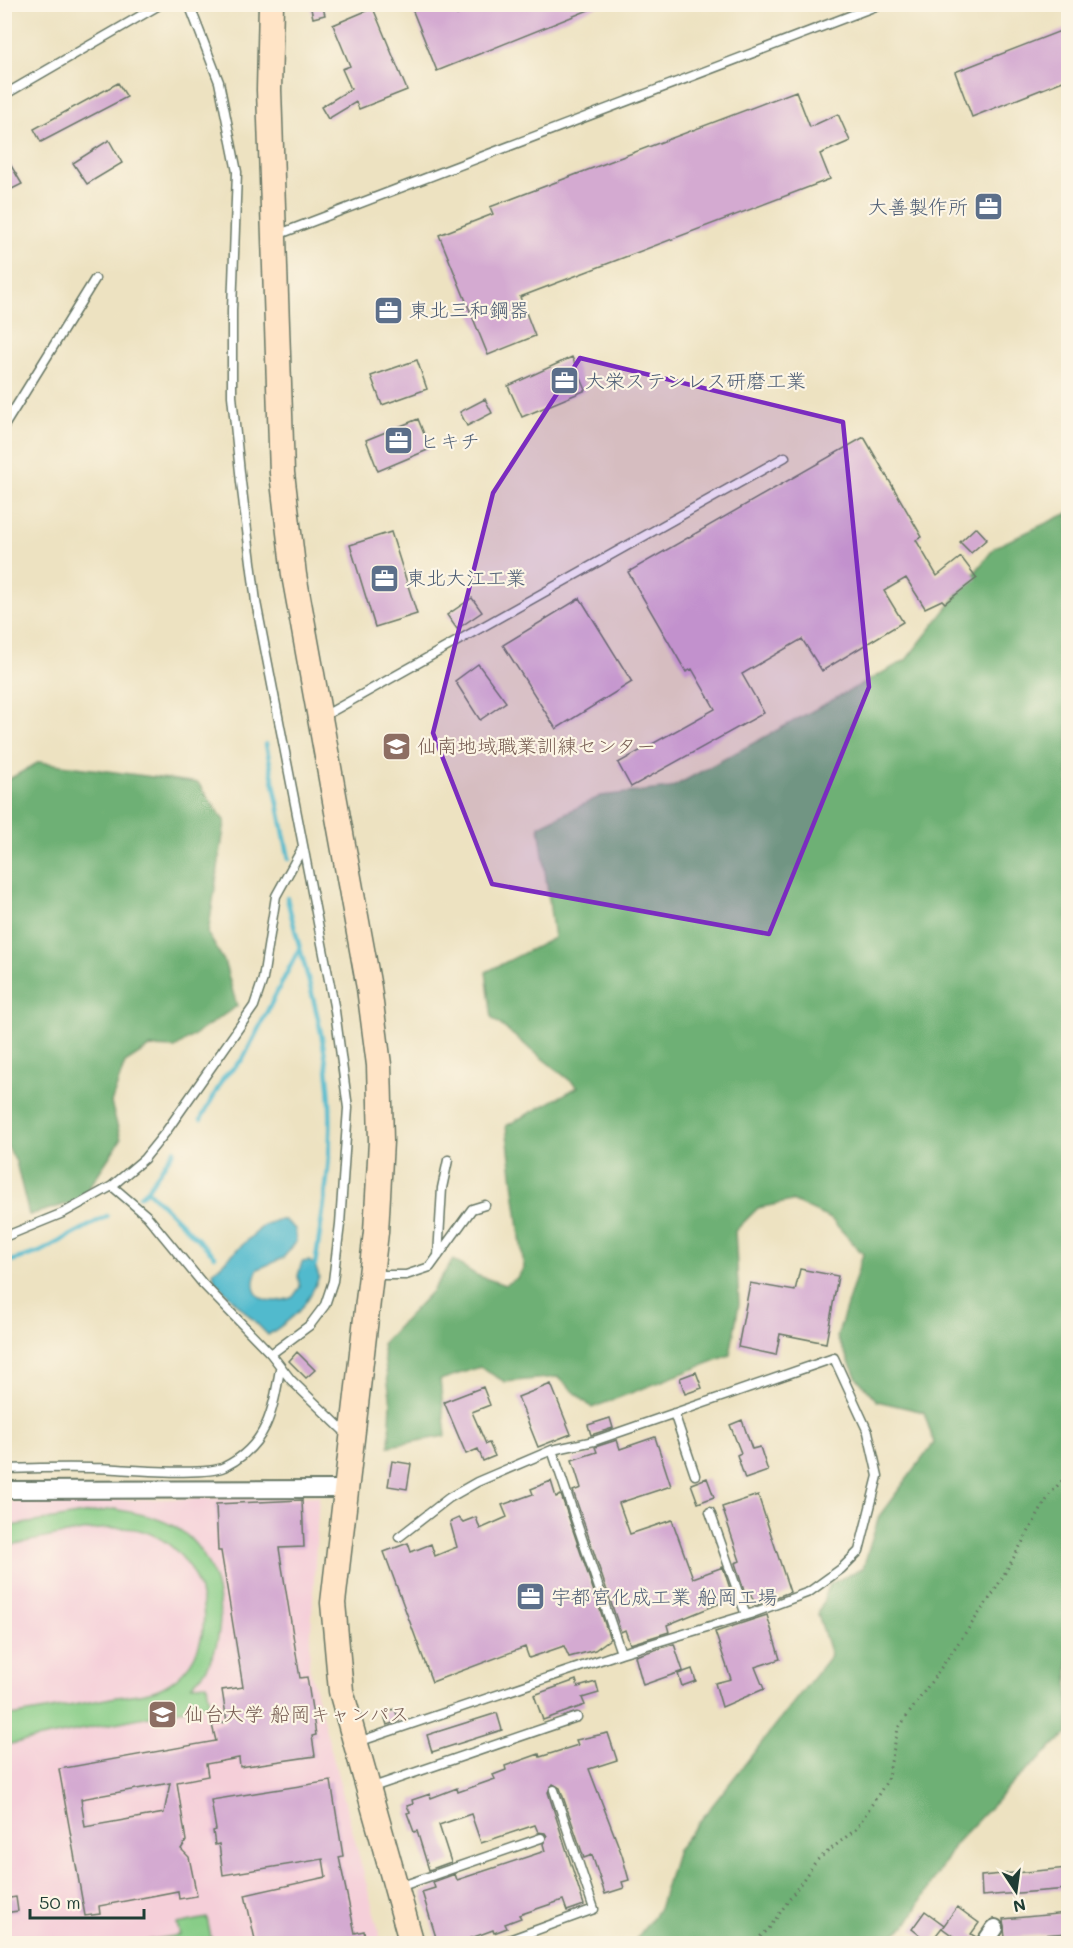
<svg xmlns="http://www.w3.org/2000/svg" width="1073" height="1948" font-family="Mali,'Klee One',sans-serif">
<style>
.built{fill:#f5cfd9}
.green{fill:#88cd88;stroke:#54855e;stroke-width:1.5}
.forest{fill:#6eb074;stroke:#467654;stroke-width:1.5}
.water{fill:#51bacd;stroke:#387c80;stroke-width:1.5}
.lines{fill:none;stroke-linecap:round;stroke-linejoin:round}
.stream{stroke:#51bacd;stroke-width:4.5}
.building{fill:#d4aad1;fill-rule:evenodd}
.lane-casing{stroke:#677765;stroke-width:11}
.street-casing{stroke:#677765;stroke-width:20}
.secondary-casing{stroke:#677765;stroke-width:27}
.path{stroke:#677765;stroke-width:3;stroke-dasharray:1.5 4.5;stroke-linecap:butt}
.lane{stroke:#fff;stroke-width:8}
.street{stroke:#fff;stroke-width:16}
.secondary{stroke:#ffe4c6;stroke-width:24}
.marked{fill:#7b2cbf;fill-opacity:0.2;stroke:#7b2cbf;stroke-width:4.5;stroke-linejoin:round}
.labels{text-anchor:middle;stroke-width:4.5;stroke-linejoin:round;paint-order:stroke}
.service-label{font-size:20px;fill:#4e5e75;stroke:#fcf5e5;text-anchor:start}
.education-label{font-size:20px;fill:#785e54;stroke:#fcf5e5;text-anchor:start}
</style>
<rect width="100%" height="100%" fill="#fcf5e5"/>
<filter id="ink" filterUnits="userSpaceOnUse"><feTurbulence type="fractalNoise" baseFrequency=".0167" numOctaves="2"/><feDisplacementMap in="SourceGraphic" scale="12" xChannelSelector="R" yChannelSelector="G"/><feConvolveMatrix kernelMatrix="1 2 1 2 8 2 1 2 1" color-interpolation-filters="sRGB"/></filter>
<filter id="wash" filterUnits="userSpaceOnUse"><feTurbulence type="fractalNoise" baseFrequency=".008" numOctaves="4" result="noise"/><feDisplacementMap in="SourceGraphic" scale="24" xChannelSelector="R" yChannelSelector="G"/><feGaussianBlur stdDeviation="1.35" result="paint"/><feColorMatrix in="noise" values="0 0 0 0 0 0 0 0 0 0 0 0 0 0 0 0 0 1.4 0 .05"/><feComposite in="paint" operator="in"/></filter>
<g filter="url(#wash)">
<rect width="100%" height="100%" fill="#ede2c1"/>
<path class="built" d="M319,1496L309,1666L382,1943H5L4,1502Z"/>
<path class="green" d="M114,1509C136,1513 155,1516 175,1527C220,1553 232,1625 207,1668C203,1674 197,1680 192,1685L207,1684L210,1704L5,1745V1717C42,1711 79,1704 117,1697C130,1695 149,1694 161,1688C230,1654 210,1548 139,1530C104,1522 41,1540 5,1546V1527Z
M207,1918L212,1943H147L146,1941L180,1935L177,1924Z"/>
<path class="forest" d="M1068,513V1733L1015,1781L955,1844L908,1923L885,1943H633L659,1909L677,1850L831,1655L818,1614L830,1584L863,1568L879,1516L934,1443L924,1412L877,1401L857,1378L837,1337L863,1254L831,1219L792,1201L758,1208L735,1231L739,1304L730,1355L592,1408L558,1377L505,1382L480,1367L440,1380L446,1436L389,1446L391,1402L382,1344L432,1291L453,1260L476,1275L505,1285L517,1278L524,1268L506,1126L578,1087L492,1018L486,972L554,938L539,826L601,796L671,788L906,660L995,547Z
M39,762L198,783L225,822L208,934L224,961L237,1006L175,1048L150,1047L125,1063L111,1103L121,1139L81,1200L29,1215L16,1162L5,1142L4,782Z"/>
<path class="water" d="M277,1220H284L295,1229L296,1242L283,1258L258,1269C244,1298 269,1307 293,1297L300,1287L298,1276L302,1262L309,1261L315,1265L319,1277C307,1307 294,1318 268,1335L215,1281L213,1272L264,1225Z"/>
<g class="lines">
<path class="stream" d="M266,744L289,859
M287,898C302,961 323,1021 329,1086C334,1146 324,1206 315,1265
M201,1119L224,1077L243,1059L299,949
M174,1150L147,1190L215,1256
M140,1196L147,1190
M4,1263L40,1252L107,1216"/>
</g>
<g id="blocks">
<path class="building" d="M310,4H322L325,15L313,18Z
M410,4H453L457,15L483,4L601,5L437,71Z
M373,8L407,90L359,109L356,102L328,119L321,107L351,89L342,69L350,66L333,25Z
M1068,28V79L972,117L955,72Z
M118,83L127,97L41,142L34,129Z
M796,91L810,127L838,114L850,141L820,154L830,179L520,297L535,336L488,355L439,235L493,214L490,207Z
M109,140L122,163L87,184L73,163Z
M4,154L22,184L4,193Z
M572,357L586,390L522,417L508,386Z
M417,360L427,389L382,405L371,376Z
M485,399L492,413L467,426L460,412Z
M418,419L430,449L378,471L366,440Z
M864,437L922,537L916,540L937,576L961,557L977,578L945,603L942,600L925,608L906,578L884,591L903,622L822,671L802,639L742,674L764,713L631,787L618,763L715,709L692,669L686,672L628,572Z
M976,527L987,539L971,553L960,542Z
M391,532L417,614L375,627L350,545Z
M472,598L482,612L457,629L447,615Z
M580,598L632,682L556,729L503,645Z
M478,664L506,702L480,720L455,681Z
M800,1269L838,1276L826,1343L780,1334L776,1355L738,1347L750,1283L795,1291Z
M297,1352L315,1370L306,1378L289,1361Z
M696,1372L702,1388L685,1394L680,1378Z
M551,1384L571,1434L538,1447L518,1397Z
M483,1387L490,1405L472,1412L486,1444L489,1443L495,1456L483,1461L478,1449L466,1454L444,1402Z
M610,1418L613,1428L591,1435L588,1425Z
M742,1420L752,1449L760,1447L768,1471L745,1479L737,1455L741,1453L730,1425Z
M655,1437L671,1486L619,1503L630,1534L672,1520L693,1578L723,1567L733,1598L667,1625L669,1632L630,1644L625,1630L621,1632L573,1491L581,1488L572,1460L597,1452L595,1447L617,1440L620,1449Z
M392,1461L411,1464L407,1489L388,1486Z
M707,1478L714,1497L698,1503L691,1484Z
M551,1481L556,1497L561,1495L610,1639L595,1650L569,1657L564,1646L529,1658L525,1647L432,1682L384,1552L408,1543L411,1552L431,1544L435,1556L457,1547L450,1522L459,1518L463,1522L476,1517L480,1529L507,1517L502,1505L533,1494L531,1489Z
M758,1495L790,1592L755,1605L750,1592L745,1594L735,1563L740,1561L722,1507Z
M302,1500L304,1547L279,1548L300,1678L307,1677L316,1735L312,1736L315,1756L240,1767L239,1758L206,1764L208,1776L177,1782L186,1841L181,1849L189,1857L197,1896L179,1899L178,1891L99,1906L100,1914L85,1916L59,1769L216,1741L212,1725L227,1722L222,1690L243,1687L221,1551H218L216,1504ZM170,1783L164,1813L85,1827L81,1799Z
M767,1615L780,1659L755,1667L764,1689L722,1707L715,1683L731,1679L715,1632Z
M674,1644L683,1671L643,1685L635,1656Z
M692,1669L696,1681L682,1686L678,1674Z
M576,1680L578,1687L596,1682L599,1693L582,1698L585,1705L543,1720L534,1695Z
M395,1709L399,1721L387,1725L383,1712Z
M497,1713L502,1730L432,1752L427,1735Z
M608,1733L617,1760L589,1769L622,1855L629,1880L622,1882L624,1888L605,1894L592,1855L584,1858L560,1788L553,1784L548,1792L584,1905L567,1911L563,1900L519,1915L521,1918L505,1924L507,1928L494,1933L493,1930L455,1944H438L422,1892L435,1888L433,1882L455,1874L457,1880L545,1851L543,1844L547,1836L545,1833L538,1832L535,1825L481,1843L471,1814L439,1825L451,1862L429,1870L417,1831L414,1832L407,1813L410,1812L407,1806L413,1804L412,1800L430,1794L431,1798L457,1788L458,1792L495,1779L493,1775L506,1770L505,1766L539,1754L540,1757L578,1745L576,1740Z
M331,1781L343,1856L339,1857L355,1933L364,1931L366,1944H256L245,1895L326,1877L323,1859L223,1875L219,1844L215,1845L213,1831L216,1830L211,1800Z
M1068,1868V1889L982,1896L981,1876Z
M16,1897L18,1911L4,1913V1899Z
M957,1907L979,1923L971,1934L976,1937L974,1944H964L942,1928Z
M925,1911L944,1925L930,1943L912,1929Z
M1067,1913L1068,1933L1005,1938L1003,1919Z"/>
</g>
</g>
<g filter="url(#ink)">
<use href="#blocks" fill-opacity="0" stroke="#677765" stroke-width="1.5"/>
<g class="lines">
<defs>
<path id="lane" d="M189,4L219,82L237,172L232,310V396L241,482L256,602L335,1011L348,1108L340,1224L333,1281L325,1305L310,1325L271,1354
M4,95L161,4
M277,235L881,4
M4,426L95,279
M322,717L785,457
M112,1186L147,1216L203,1284L271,1354L291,1380L348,1435
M4,1237L63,1213L112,1186L144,1159L165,1133L254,1006L263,979L276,896L303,847
M438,1256L442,1188L448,1160
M373,1275H406L430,1267L472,1209L485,1205
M674,1413L695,1475
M552,1450L621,1653
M4,1469C34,1468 63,1467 92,1468C118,1468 205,1477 224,1467C267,1446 273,1411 280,1369
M710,1512L746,1615
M358,1742L621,1653L750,1614L809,1592L841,1569L859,1551L878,1476L868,1432L834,1358L594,1441L552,1450L477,1482L449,1498L399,1537
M370,1788L577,1717
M399,1887L541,1838
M498,1944L594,1909L554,1790"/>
<path id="street" d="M4,1490L346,1489
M984,1944L995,1928"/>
<path id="secondary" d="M271,4L269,90L282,473L294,575L369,988L379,1065L381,1141L376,1232L333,1603L341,1691L412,1944"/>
</defs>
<use href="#lane" class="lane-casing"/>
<use href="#street" class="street-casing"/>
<use href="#secondary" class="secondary-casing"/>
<path class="path" d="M141,1940L142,1944
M751,1944L768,1930L816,1861L856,1829L887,1781L898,1729L994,1592L1050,1494L1068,1474"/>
<use href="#lane" class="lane"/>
<use href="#street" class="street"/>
<use href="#secondary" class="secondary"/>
</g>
</g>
<path class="marked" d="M580,358L843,422L869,687L769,934L492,884L433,733L493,493Z"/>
<defs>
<symbol id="office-square" viewBox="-11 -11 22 22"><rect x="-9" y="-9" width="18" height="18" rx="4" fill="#5c6f8a" stroke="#fcf5e5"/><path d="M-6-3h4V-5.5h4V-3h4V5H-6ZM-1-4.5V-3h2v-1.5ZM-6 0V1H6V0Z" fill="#fff"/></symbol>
<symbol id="school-square" viewBox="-11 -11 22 22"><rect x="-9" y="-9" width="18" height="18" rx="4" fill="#8d6e63" stroke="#fcf5e5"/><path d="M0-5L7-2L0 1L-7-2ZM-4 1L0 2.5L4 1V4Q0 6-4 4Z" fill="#fff"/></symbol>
<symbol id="university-square" viewBox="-11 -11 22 22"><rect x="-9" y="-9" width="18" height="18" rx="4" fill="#8d6e63" stroke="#fcf5e5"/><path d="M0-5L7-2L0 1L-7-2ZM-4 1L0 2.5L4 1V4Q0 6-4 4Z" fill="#fff"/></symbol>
</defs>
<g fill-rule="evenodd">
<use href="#office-square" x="972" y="190" width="33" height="33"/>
<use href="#office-square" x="372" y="294" width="33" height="33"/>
<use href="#office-square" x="548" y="364" width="33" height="33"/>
<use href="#office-square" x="382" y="424" width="33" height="33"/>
<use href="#office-square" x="368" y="562" width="33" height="33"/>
<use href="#school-square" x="380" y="730" width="33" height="33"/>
<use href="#office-square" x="514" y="1580" width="33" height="33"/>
<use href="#university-square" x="146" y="1698" width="33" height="33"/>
</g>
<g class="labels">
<g class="service-label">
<text x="968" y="214" text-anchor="end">大善製作所</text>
<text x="409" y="317">東北三和鋼器</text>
<text x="585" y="388">大栄ステンレス研磨工業</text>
<text x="420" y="448">ヒキチ</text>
<text x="406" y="585">東北大江工業</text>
<text x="551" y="1604">宇都宮化成工業 船岡工場</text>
</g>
<g class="education-label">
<text x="417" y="753">仙南地域職業訓練センター</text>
<text x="184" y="1721">仙台大学 船岡キャンパス</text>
</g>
</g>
<rect width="1073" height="1948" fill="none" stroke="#fcf5e5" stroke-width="24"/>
<g transform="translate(1016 1891) rotate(167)" stroke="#fcf5e5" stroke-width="4.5" paint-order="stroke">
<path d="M0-4.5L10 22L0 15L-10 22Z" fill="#1f3d34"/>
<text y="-9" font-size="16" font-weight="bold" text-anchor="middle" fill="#1f3d34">N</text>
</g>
<path d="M30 1909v9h114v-9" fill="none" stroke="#1f3d34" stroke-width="3"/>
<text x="39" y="1909" font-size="18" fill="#1f3d34" stroke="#fcf5e5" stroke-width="4.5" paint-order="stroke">50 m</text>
</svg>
